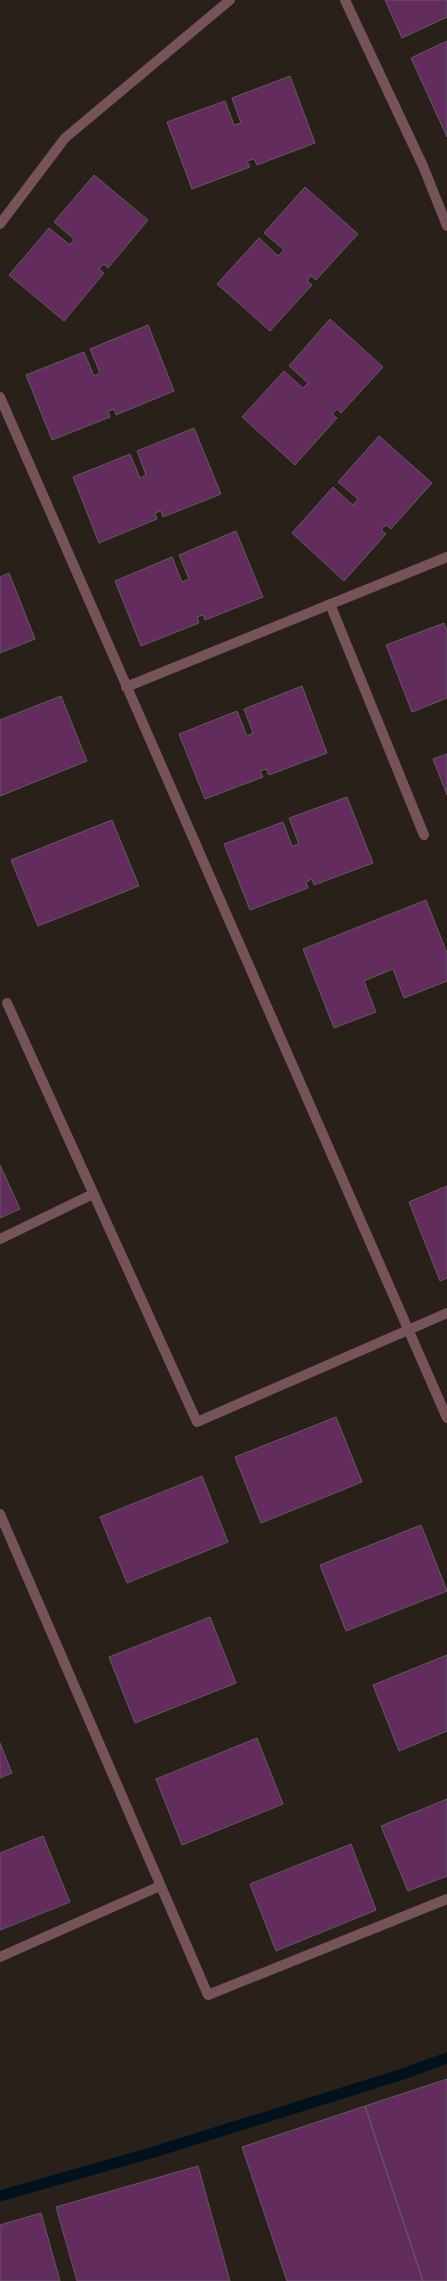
<svg xmlns="http://www.w3.org/2000/svg" width="447" height="2281" font-family="'PT Sans',sans-serif">
<style>
.lines{fill:none;stroke-linecap:round;stroke-linejoin:round}
.stream{stroke:#00121e;stroke-width:11}
.building{fill:#622c5d;stroke:#635961}
.lane{stroke:#755358;stroke-width:10}
.street{stroke:#755358;stroke-width:10}
</style>
<rect width="100%" height="100%" fill="#29201a"/>
<g class="lines">
<path class="stream" d="M0,2196L157,2151L403,2074L447,2058"/>
</g>
<path class="building" d="M385,0H447V17L402,38Z
M447,41V137L411,58Z
M290,76L315,143L257,165L254,159L247,161L250,167L192,189L167,122L225,101L234,125L241,123L232,98Z
M94,175L148,220L108,268L104,264L99,269L104,273L64,321L9,275L49,228L70,245L74,239L54,222Z
M305,187L358,234L316,280L311,276L307,281L312,285L270,331L217,284L259,238L278,256L284,250L264,233Z
M330,319L383,367L341,413L337,409L332,414L337,418L295,465L242,417L284,371L303,388L308,383L289,366Z
M148,325L174,391L116,415L114,409L108,411L110,417L52,440L26,375L84,352L94,376L100,373L90,349Z
M194,428L221,494L163,517L161,511L155,513L157,519L99,543L73,477L130,454L140,478L146,475L137,451Z
M379,436L432,483L391,529L386,525L381,530L386,534L344,581L292,533L333,487L353,505L358,499L338,482Z
M236,531L263,597L205,620L203,615L197,617L199,623L141,646L115,581L172,557L182,582L189,579L179,555Z
M9,573L35,639L0,653V577Z
M444,623L447,631V698L412,712L386,645Z
M302,686L327,753L269,775L266,769L260,771L263,777L205,799L179,734L237,711L247,736L253,733L244,709Z
M61,696L87,761L0,796V720Z
M447,754V795L433,759Z
M347,797L373,863L314,885L312,879L306,882L308,888L250,910L224,844L283,822L292,846L299,844L289,818Z
M112,820L139,886L38,926L11,860Z
M426,900L447,953V981L404,998L393,969L364,981L376,1012L334,1028L303,949Z
M0,1165L20,1209L0,1218Z
M447,1186V1278L440,1281L409,1202Z
M336,1417L362,1482L261,1523L235,1457Z
M202,1476L228,1542L127,1583L100,1517Z
M421,1525L447,1591L346,1631L320,1565Z
M210,1617L236,1683L135,1723L109,1657Z
M447,1655V1731L399,1751L373,1685Z
M257,1738L283,1804L182,1845L156,1779Z
M0,1743L12,1773L0,1778Z
M447,1799V1876L408,1891L381,1826Z
M43,1836L70,1902L0,1930V1853Z
M351,1844L376,1910L276,1951L250,1884Z
M447,2079V2281H423L365,2106Z
M365,2106L423,2281H287L242,2147Z
M198,2166L230,2281H77L56,2207Z
M41,2213L60,2281H0V2225Z"/>
<g class="lines">
<path class="lane" d="M330,604L424,835"/>
<path class="street" d="M345,0L423,166L447,226
M0,224L65,138L230,0
M0,397L447,1418
M126,687L447,557
M7,1003L197,1422L447,1313
M0,1239L93,1194
M0,1514L208,1995L447,1899
M0,1957L160,1886"/>
</g>
</svg>
